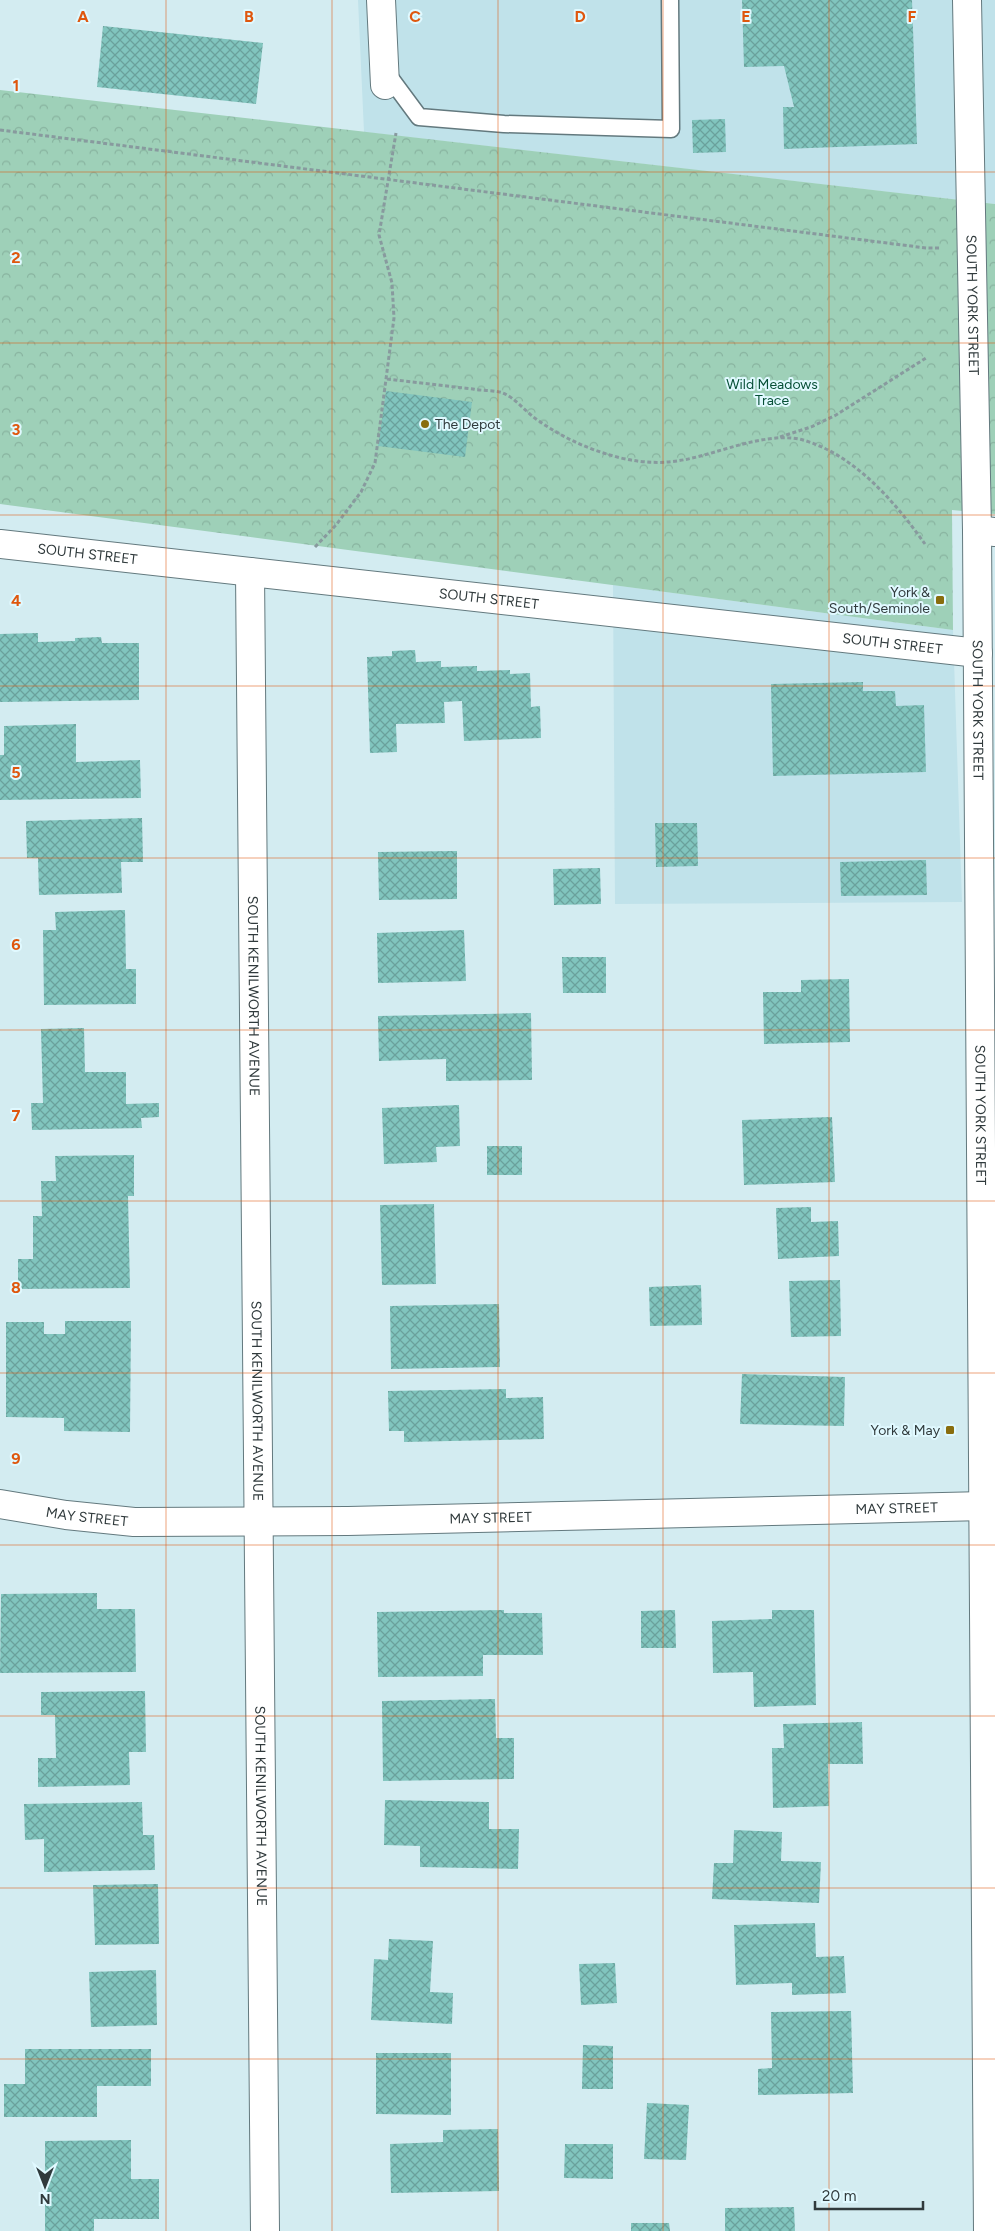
<svg xmlns="http://www.w3.org/2000/svg" width="995" height="2231" font-family="Figtree,sans-serif">
<style>
.built{fill:#c0e2ea}
.park{fill:url(#park-crowns)}
.building{fill:url(#building-cross-hatch)}
.lines{fill:none;stroke-linecap:round;stroke-linejoin:round}
.service-casing{stroke:#63797e;stroke-width:19}
.minor-casing{stroke:#63797e;stroke-width:30}
.secondary-casing{stroke:#63797e;stroke-width:30}
.path{stroke:#889a9e;stroke-width:3;stroke-dasharray:4 2.5;stroke-linecap:butt}
.service{stroke:#fff;stroke-width:16}
.minor{stroke:#fff;stroke-width:28}
.secondary{stroke:#fff;stroke-width:28}
.grid{fill:none;stroke:#df570e;stroke-width:1;stroke-opacity:0.55}
.poi-dot{fill:#896d0d;stroke:#e0f9ff;stroke-width:2}
.labels{text-anchor:middle;stroke-width:4;stroke-linejoin:round;paint-order:stroke}
.street-label{font-size:14px;fill:#303a3c;stroke:#e0f9ff}
.park-label{font-size:14px;fill:#075037;stroke:#e0f9ff}
.poi-label{font-size:14px;fill:#303a3c;stroke:#e0f9ff;text-anchor:end}
.grid-label{font-size:16px;text-anchor:middle;font-weight:bold;fill:#df570e;stroke:#e0f9ff;stroke-width:4;stroke-linejoin:round;paint-order:stroke}
</style>
<defs>
<pattern id="park-crowns" width="20" height="18" patternUnits="userSpaceOnUse" patternTransform="scale(1.25)"><rect width="20" height="18" fill="#9ed0b8"/><path d="M2 6a3 3 0 1 1 6 0M12 15a3 3 0 1 1 6 0" fill="none" stroke="#88b39f"/></pattern>
<pattern id="building-cross-hatch" width="8" height="8" patternUnits="userSpaceOnUse" patternTransform="scale(1.25)"><rect width="8" height="8" fill="#81c5be"/><path d="M0 0l8 8M0 8l8-8" fill="none" stroke="#6aa19c"/></pattern>
</defs>
<rect width="100%" height="100%" fill="#d3ecf1"/>
<path class="built" d="M358,0H995V204L364,132Z
M613,585L953,630L962,902L615,904Z"/>
<path class="park" d="M0,90L995,204V514L952,510L953,630L0,504Z"/>
<path class="building" d="M742,0H912L917,144L784,149L783,107H794L784,66L744,67Z
M103,26L263,43L256,104L97,87Z
M725,119L726,152L693,153L692,120Z
M386,391L472,402L465,457L378,446Z
M38,633V642L75,641V638L101,637L102,643H139V700L0,702V634Z
M415,650L416,662L441,661V667L477,666V671L510,670V674L530,673L531,707L540,706L541,738L464,741L462,701L444,702L445,723L396,724L397,752L370,753L367,657L392,656V651Z
M863,682V691H895L896,706L924,705L926,772L773,776L771,684Z
M76,724V762L140,760L141,798L0,800V755H4V726Z
M142,818L143,862H121L122,893L39,895L38,858H27L26,821Z
M655,823H697L698,866L656,867Z
M457,851V899L379,900L378,852Z
M926,860L927,895L841,896L840,862Z
M600,868L601,904L554,905L553,869Z
M125,910L126,969H136V1004L44,1005L43,930H56L55,912Z
M464,930L466,981L378,983L377,933Z
M562,957H606V993H563Z
M849,979L850,1042L764,1044L763,992H801V980Z
M531,1013L532,1080L446,1081V1059L379,1061L378,1016Z
M84,1028L85,1072H126V1104L159,1103V1117L141,1118L142,1128L32,1130L31,1103H43L41,1029Z
M459,1105L460,1146L436,1147L437,1162L384,1164L382,1108Z
M832,1117L835,1182L744,1185L742,1120Z
M487,1146H522V1175H487Z
M134,1155V1196H128L130,1288L18,1289V1259H33V1216H42L41,1181H56L55,1156Z
M434,1204L436,1284L382,1285L380,1205Z
M811,1207V1222L838,1221L839,1256L778,1259L776,1208Z
M840,1280L841,1336L791,1337L789,1281Z
M701,1285L702,1325L650,1326L649,1287Z
M499,1304L500,1367L391,1369L390,1306Z
M65,1321H131L130,1432L64,1431V1418L6,1417V1322H44V1334H65Z
M742,1374L845,1377L844,1426L740,1424Z
M506,1389V1398L543,1397L544,1439L404,1442V1431H389L388,1391Z
M97,1593V1609H135L136,1672L0,1673L1,1594Z
M504,1610V1613H542L543,1655H483V1676L378,1677L377,1612Z
M675,1610L676,1648H641V1611Z
M772,1610H814L816,1705L754,1707L753,1672L713,1673L712,1621L772,1619Z
M145,1691L146,1752H129L130,1785L38,1787V1758H56L55,1715H41V1692Z
M495,1699L496,1738H514V1779L383,1781L382,1701Z
M862,1722L863,1764H828L829,1806L773,1808L772,1748H784L783,1724Z
M385,1800L489,1802V1829H519L518,1869L420,1867V1846L384,1845Z
M142,1802L143,1835H154L155,1870L44,1872V1839L25,1840L24,1804Z
M734,1830L782,1832L781,1861L821,1862L819,1903L712,1899L714,1863H733Z
M158,1884L159,1944L95,1945L93,1885Z
M815,1923L816,1957L844,1956L846,1993L792,1995V1983L736,1985L734,1925Z
M389,1939L433,1941L430,1992L453,1993L452,2024L371,2020L374,1959L388,1960Z
M615,1963L617,2003L581,2005L579,1964Z
M156,1970L157,2025L91,2027L89,1972Z
M851,2011L853,2093L758,2095V2069L772,2068L771,2012Z
M583,2045L613,2046V2089H582Z
M25,2049H151V2086H97V2117H4V2084H25Z
M376,2053H451V2115L376,2114Z
M647,2103L689,2105L686,2160L644,2159Z
M498,2129L499,2191L391,2193L390,2144L443,2142V2130Z
M131,2140V2179H159V2219H94V2231H45V2141Z
M565,2144H613V2179L564,2178Z
M794,2207L795,2231H725V2208Z
M631,2223H669L670,2231H631Z"/>
<g class="lines">
<defs>
<path id="service" d="M385,71L419,117L504,124L671,129L670,0"/>
<g id="minor">
<path d="M381,0L385,85"/>
<path d="M977,530L995,532"/>
<path id="s1" d="M0,544L978,653"/>
<path id="s2" d="M250,572L265,2231"/>
<path id="s3" d="M0,1504L66,1515L134,1522L348,1521L985,1506"/>
</g>
<g id="secondary">
<path id="s4" d="M967,0L977,530L988,2231"/>
</g>
</defs>
<use href="#service" class="service-casing"/>
<use href="#minor" class="minor-casing"/>
<use href="#secondary" class="secondary-casing"/>
<path class="path" d="M0,130L926,248H939
M387,379C415,382 444,386 473,389C482,391 495,390 503,393C515,398 525,411 536,419C563,438 589,450 621,458C673,470 699,455 747,443C765,439 785,435 803,440C855,455 895,502 925,544
M780,437L811,427L836,415L926,358
M315,547L336,525L361,492L375,463L394,318L392,283L379,235L396,133"/>
<use href="#service" class="service"/>
<use href="#minor" class="minor"/>
<use href="#secondary" class="secondary"/>
</g>
<path class="grid" d="M166,0V2231M332,0V2231M498,0V2231M663,0V2231M829,0V2231M0,172H995M0,343H995M0,515H995M0,686H995M0,858H995M0,1030H995M0,1201H995M0,1373H995M0,1545H995M0,1716H995M0,1888H995M0,2059H995"/>
<g class="poi-dot">
<circle cx="425" cy="424" r="5"/>
<rect x="935" y="595" width="10" height="10" rx="2.5"/>
<rect x="945" y="1425" width="10" height="10" rx="2.5"/>
</g>
<g class="labels">
<g class="street-label">
<text dy="5" stroke="none"><textPath href="#s4" startOffset="305">SOUTH YORK STREET</textPath></text>
<text dy="5" stroke="none"><textPath href="#s1" startOffset="88">SOUTH STREET</textPath></text>
<text dy="5" stroke="none"><textPath href="#s1" startOffset="492">SOUTH STREET</textPath></text>
<text dy="5" stroke="none"><textPath href="#s1" startOffset="898">SOUTH STREET</textPath></text>
<text dy="5" stroke="none"><textPath href="#s4" startOffset="710">SOUTH YORK STREET</textPath></text>
<text dy="5" stroke="none"><textPath href="#s2" startOffset="424">SOUTH KENILWORTH AVENUE</textPath></text>
<text dy="5" stroke="none"><textPath href="#s4" startOffset="1115">SOUTH YORK STREET</textPath></text>
<text dy="5" stroke="none"><textPath href="#s2" startOffset="829">SOUTH KENILWORTH AVENUE</textPath></text>
<text dy="5" stroke="none"><textPath href="#s3" startOffset="898">MAY STREET</textPath></text>
<text dy="5" stroke="none"><textPath href="#s3" startOffset="88">MAY STREET</textPath></text>
<text dy="5" stroke="none"><textPath href="#s3" startOffset="492">MAY STREET</textPath></text>
<text dy="5" stroke="none"><textPath href="#s2" startOffset="1234">SOUTH KENILWORTH AVENUE</textPath></text>
</g>
<g class="park-label">
<text x="772" y="389">Wild Meadows<tspan x="772" dy="16">Trace</tspan></text>
</g>
<g class="poi-label">
<text x="435" y="429" text-anchor="start">The Depot</text>
<text x="930" y="597">York &amp;<tspan x="930" dy="16">South/Seminole</tspan></text>
<text x="940" y="1435">York &amp; May</text>
</g>
</g>
<g class="grid-label">
<text x="83" y="22">A</text>
<text x="249" y="22">B</text>
<text x="415" y="22">C</text>
<text x="580" y="22">D</text>
<text x="746" y="22">E</text>
<text x="912" y="22">F</text>
<text x="16" y="91">1</text>
<text x="16" y="263">2</text>
<text x="16" y="435">3</text>
<text x="16" y="606">4</text>
<text x="16" y="778">5</text>
<text x="16" y="950">6</text>
<text x="16" y="1121">7</text>
<text x="16" y="1293">8</text>
<text x="16" y="1464">9</text>
</g>
<g transform="translate(45 2186) rotate(180)" stroke="#e0f9ff" stroke-width="4" paint-order="stroke">
<path d="M0-4L9 19L0 12L-9 19Z" fill="#303a3c"/>
<text y="-8" font-size="14" font-weight="bold" text-anchor="middle" fill="#303a3c">N</text>
</g>
<path d="M815 2201v8h108v-8" fill="none" stroke="#303a3c" stroke-width="2.5"/>
<text x="822" y="2201" font-size="15" fill="#303a3c" stroke="#e0f9ff" stroke-width="4" paint-order="stroke">20 m</text>
</svg>
